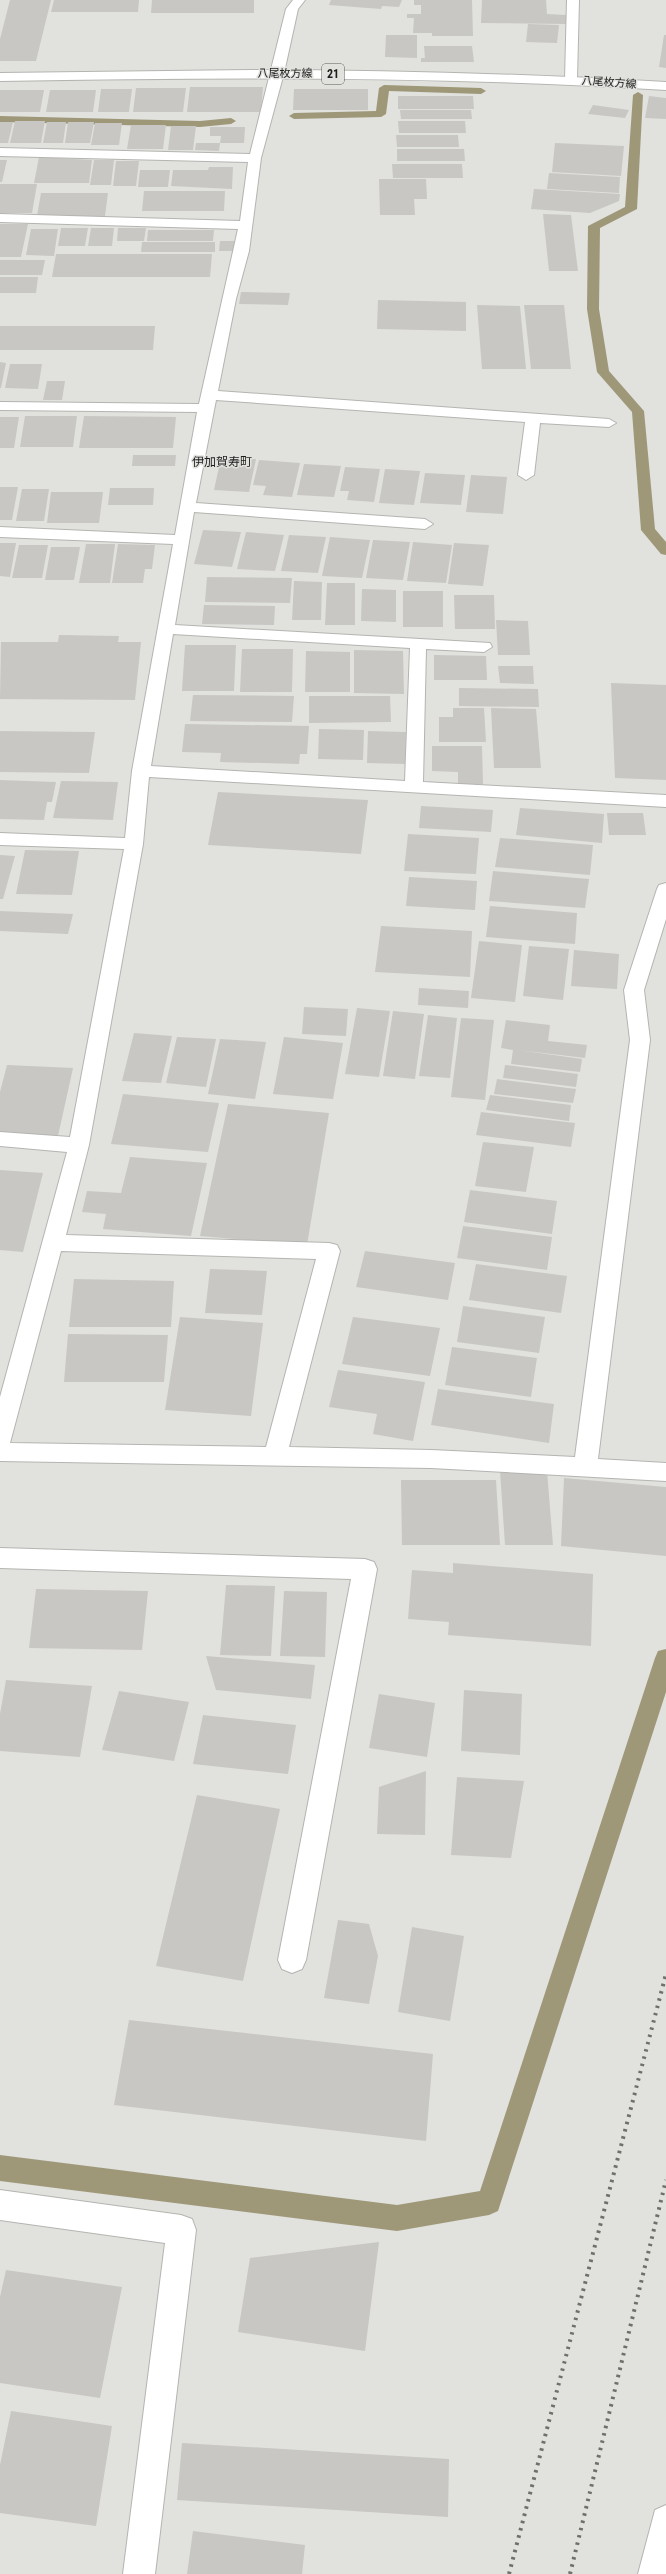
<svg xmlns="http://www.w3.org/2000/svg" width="666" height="2574" font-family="'Roboto Condensed','Noto Sans JP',sans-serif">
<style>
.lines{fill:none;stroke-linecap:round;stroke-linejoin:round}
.stream{fill:#9e9879;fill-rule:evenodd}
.building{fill:#c8c7c4}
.minor-casing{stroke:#b4b4b1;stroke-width:2}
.primary-casing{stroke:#b4b4b1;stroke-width:2}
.minor{fill:#fff;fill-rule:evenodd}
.primary{fill:#fff;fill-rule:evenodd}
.rail{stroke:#6f6f6d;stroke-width:4;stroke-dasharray:2.5 5;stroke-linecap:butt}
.labels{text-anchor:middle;stroke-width:3;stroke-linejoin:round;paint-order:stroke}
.far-street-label{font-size:11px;fill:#1d1d1c;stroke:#e1e1de}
.shield{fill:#e1e1de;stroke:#585856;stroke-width:1}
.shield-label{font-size:12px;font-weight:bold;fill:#1d1d1c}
.far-neighbourhood-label{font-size:12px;fill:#1d1d1c;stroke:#e1e1de}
</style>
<rect width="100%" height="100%" fill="#e1e1de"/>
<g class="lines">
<path class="stream" d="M384,85L481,88L486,91L481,94L389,91L386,114L381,117L294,119L289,116L294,113L376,111L379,88Z
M638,92L643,95L637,209L600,228L599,309L609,371L644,411L655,529L666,542V555L661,554L641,530L632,412L597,372L587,309L588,226L625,207L633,95Z
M0,116L200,121L231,118L236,121L231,124L200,127L0,122Z
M666,1649V1692L498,2211L489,2215L397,2231L0,2181V2155L397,2205L480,2191L655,1658L658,1651Z"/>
</g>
<path class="building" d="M10,0H51L36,61H0V39Z
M54,0H139L138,12H51Z
M152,0H254V13H151Z
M331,0H402L399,7L382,6L381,9L329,5Z
M414,0H472L473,36H432V33H413L414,18H407V14H421V5H414Z
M482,0H546L547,14L566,15L567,24L481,23Z
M528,24L559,25L557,43L526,42Z
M386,35H417V58L385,57Z
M664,35H666V68L659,67Z
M424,46H472L474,62H421V58H425Z
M190,87H263L261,112H187Z
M136,88H186L183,112H133Z
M101,89H132L129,112H98Z
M294,89H368V110H293Z
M0,90H44L40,112H0Z
M50,90H96L93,112H46Z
M398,96H473L474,109H398Z
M649,96L666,98V119L645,118Z
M593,105L629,110L625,118L588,114Z
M400,110H471L472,119H401Z
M15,121H45L41,143H10Z
M398,121H465L466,133H399Z
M0,122H13L8,143H0Z
M47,122H66L63,143H43Z
M68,122H94L90,143H65Z
M95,123H122L119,145H91Z
M131,125H166L163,149H127Z
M171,126H196L193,150H168Z
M210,127H245L244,143H220L221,136H210Z
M396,135H458L459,147H397Z
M196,143H220L219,151L195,150Z
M555,143L624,146L621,176L552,172Z
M397,149H464L465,161H397Z
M39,157L92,160L89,183H34Z
M0,160H7L2,182H0Z
M94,160H114L111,185H90Z
M116,161H139L136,186H113Z
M392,164H462L463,178H393Z
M209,167H233L232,189L171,186L173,170H208Z
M140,170H170L168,187H138Z
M549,173L620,177L619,193L547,189Z
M379,179H426L427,199H414L415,215H380Z
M0,184H37L32,213H0Z
M534,189L620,194L619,201L590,213L531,209Z
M144,191H225L224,211H142Z
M41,193H108L105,216H37Z
M543,214L571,215L578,271H549Z
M0,224H28L21,257H0Z
M61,228H88L85,246H58Z
M91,228H114L112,246H88Z
M118,228H146L144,241H117Z
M31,229H58L54,256L26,255Z
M148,230H214L213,241H147Z
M220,241H242V251H219Z
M142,242H215V252H141Z
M56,254H212L210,277H52Z
M0,260H45L42,275H0Z
M0,277H38L36,293H0Z
M241,292L290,293L288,305L239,304Z
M378,300L466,302V331L377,329Z
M477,305L520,306L526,369H482Z
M524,305H564L571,369H531Z
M0,326H155L153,350H0Z
M0,362L6,363L1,388H0Z
M10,364H42L38,389L5,388Z
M47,381H65L62,400H43Z
M25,416H77L73,447H20Z
M84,416L176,417L173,448H79Z
M0,417H19L14,448H0Z
M133,455H176L175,466H132Z
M221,458L256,459L249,492L214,490Z
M259,460L300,463L292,497L263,495L266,486L253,485Z
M304,464L341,466L334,497L297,495Z
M345,467L380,469L374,502L347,500L349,491H340Z
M385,469L420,471L414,505L379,503Z
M425,473L465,475L461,505L420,503Z
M471,475L507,477L503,514L466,512Z
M0,487H18L12,520H0Z
M110,488H154L153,505H108Z
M22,489H49L44,521H16Z
M51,492H103L99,523H47Z
M203,530L241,532L232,567L194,564Z
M246,532L284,535L275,571L237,569Z
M289,535L326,537L318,573L281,571Z
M330,537L370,540L362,578L322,576Z
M373,540L410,542L403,580L366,578Z
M413,542L452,545L446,583L407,581Z
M0,543H16L10,577L0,576Z
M454,543L489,545L483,586L448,584Z
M86,544H115L110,583H79Z
M118,544L155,545L152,569H145L143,583H112Z
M19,545H48L42,578H12Z
M51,547H80L74,580H45Z
M207,577L292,578L290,603L205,602Z
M294,581L322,582L321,620H292Z
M327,583H355V625H325Z
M362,589L396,590V622L361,621Z
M403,591H443V627H403Z
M454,595H494L495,629H455Z
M204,605L275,606L274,625L202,624Z
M496,620L528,621L530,655H498Z
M59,635L119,636L118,642H141L135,700L0,699L1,642H58Z
M185,645H236L234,691H182Z
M242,649H293L292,692H240Z
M354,650L403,651L404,694L354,693Z
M306,651L350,652V692H305Z
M434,655L486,656L487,680H434Z
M498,666H533L534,684L500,683Z
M611,683L666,685V780L615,778Z
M459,688L538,689L539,707L459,706Z
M193,695L294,696L292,722L190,721Z
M309,696H390L391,722L309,723Z
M453,708H484L486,742H439V717H453Z
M491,708L536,709L541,768H494Z
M185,724L309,726L307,754H300L299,764L220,762L221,753L182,752Z
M319,729L364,730L363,760L318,759Z
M0,731L95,732L89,773L0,772Z
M368,731L406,732L405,764L367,763Z
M432,746H482L483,784H458V772L432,771Z
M0,780L56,782L52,802H47L44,820L0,819Z
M61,781L118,782L113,820L53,818Z
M218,792L368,800L361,854L208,845Z
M421,806L493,810L491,832L419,828Z
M520,808L604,814L602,843L516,835Z
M607,813H643L646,835H609Z
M408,834L479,838L476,874L404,871Z
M500,838L593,845L590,875L495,867Z
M25,850L79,851L72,895L16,894Z
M0,855L15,856L3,899H0Z
M493,871L589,879L585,908L489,901Z
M409,877L477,881L475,910L406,906Z
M490,906L577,913L575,944L486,937Z
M0,911L73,914L68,934L0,931Z
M381,926L472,931L470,977L375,972Z
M479,941L522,945L515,1002L471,998Z
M529,946L569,949L563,1000L523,996Z
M574,950L619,954L617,989L571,986Z
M419,988L469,991L468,1008L418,1005Z
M304,1007L348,1009L346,1036L302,1034Z
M357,1008L390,1011L379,1077L345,1074Z
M393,1011L424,1014L415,1079L383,1076Z
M428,1015L457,1018L450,1078L419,1076Z
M461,1018L494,1020L485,1100L451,1097Z
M506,1020L550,1025L548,1041L587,1045L585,1058L518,1050L582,1059L580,1072L511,1064L513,1050L501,1048Z
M134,1033L172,1036L161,1083L122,1081Z
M177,1037L216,1039L206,1087L166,1083Z
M284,1037L343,1043L333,1099L273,1094Z
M220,1039L266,1042L255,1099L208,1094Z
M7,1065L73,1068L58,1136L0,1133V1092Z
M505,1065L578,1074L576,1087L503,1078Z
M497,1079L576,1089L573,1103L494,1094Z
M123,1094L219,1103L208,1152L111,1144Z
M490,1095L571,1105L569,1121L486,1110Z
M228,1104L329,1113L307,1245L200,1236Z
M481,1112L575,1123L571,1147L476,1135Z
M483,1142L534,1147L526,1192L475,1186Z
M130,1157L207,1163L191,1236L103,1229L106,1214L82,1212L87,1191L121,1193Z
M0,1170L43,1173L23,1252L0,1250Z
M470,1190L557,1201L552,1234L464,1222Z
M463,1226L552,1237L547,1270L457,1258Z
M365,1251L455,1263L448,1300L356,1287Z
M476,1264L567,1276L561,1313L469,1300Z
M210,1269L267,1271L262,1315L205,1313Z
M74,1279L174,1281L171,1327H69Z
M463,1306L545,1317L539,1353L457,1342Z
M180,1317L263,1323L251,1416L165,1410Z
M353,1317L440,1328L430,1376L342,1364Z
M68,1334L168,1335L164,1382H64Z
M452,1347L537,1358L531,1397L445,1385Z
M338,1370L425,1382L413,1441L373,1434L377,1414L329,1407Z
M438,1389L554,1404L549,1443L431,1425Z
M500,1471H547L553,1545H505Z
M564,1478L666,1487V1556L561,1546Z
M401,1480H496L500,1545H402Z
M453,1563L593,1574L591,1646L448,1635L449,1622L408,1619L412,1570L453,1573Z
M226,1585L275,1586L271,1656L220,1655Z
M36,1589L148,1591L142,1650L29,1648Z
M284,1591L327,1592L325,1657L280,1656Z
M206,1656L315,1665L311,1699L216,1690Z
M6,1680L92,1686L80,1757L0,1751V1714Z
M464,1690L522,1694L520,1755L461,1751Z
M119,1691L189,1702L174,1761L102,1750Z
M379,1694L435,1703L427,1757L369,1748Z
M203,1715L296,1725L288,1774L193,1764Z
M426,1771L425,1835L377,1834L379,1787Z
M457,1777L524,1781L511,1858L451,1855Z
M197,1795L280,1809L243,1981L156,1966Z
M338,1920L369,1924L378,1956L369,2004L324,1998Z
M412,1927L464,1936L450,2021L398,2012Z
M129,2020L433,2054L426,2141L114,2105Z
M379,2242L365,2351L238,2332L250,2258Z
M6,2270L122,2287L100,2398L0,2383V2297Z
M11,2411L112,2426L96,2526L0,2513V2465Z
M182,2443L449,2459L448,2517L177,2500Z
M193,2531L305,2545L302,2574H187Z"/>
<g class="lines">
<defs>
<path id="minor" d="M293,0H305L298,9L284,73L261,158L249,251L236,299L218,391L609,419L616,423L609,427L540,423L534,475L526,480L518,475L525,422L216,400L196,503L425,519L433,524L425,529L194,512L175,625L490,643L492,647L484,652L426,649L423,782L666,795V807L149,777L143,844L89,1145L66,1235L329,1243L337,1245L340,1251L289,1447L431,1450L575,1457L630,1040L624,990L657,889L659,885L666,883V919L644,990L650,1040L598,1459L666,1463V1481L431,1468L0,1461V1397L67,1152L0,1146V1132L70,1137L124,849L0,845V833L125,838L132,771L173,544L0,537V527L175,535L197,412L0,410V402L199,404L238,229L0,222V214L240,221L248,162L0,156V148L250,154L286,9ZM173,634L410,648L405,781L151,766ZM61,1251L316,1259L266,1447L10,1443Z
M567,0H579L577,79L571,83L565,79Z
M0,1548L365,1559L374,1562L377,1569L306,1960L302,1969L292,1973L282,1969L278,1960L351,1579L0,1568Z
M0,2190L181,2215L192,2219L196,2230L155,2574H123L165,2243L0,2220Z"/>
<path id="primary" d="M250,70C389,70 527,74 666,82V90C444,76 222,77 0,81V73Z
M666,2505V2574H638L655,2510Z"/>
</defs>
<use href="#minor" class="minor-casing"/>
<use href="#primary" class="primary-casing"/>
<use href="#minor" class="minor"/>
<use href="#primary" class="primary"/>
<path class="rail" d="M509,2574L666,1974
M570,2574L666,2180"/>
</g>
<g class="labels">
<g class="far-street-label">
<text x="285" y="77">八尾枚方線</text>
<text transform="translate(609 82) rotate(4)" y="4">八尾枚方線</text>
</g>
<rect class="shield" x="322" y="64" width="22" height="20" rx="3"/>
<g class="shield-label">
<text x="333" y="78">21</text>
</g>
<g class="far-neighbourhood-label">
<text x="222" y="466">伊加賀寿町</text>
</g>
</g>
</svg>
